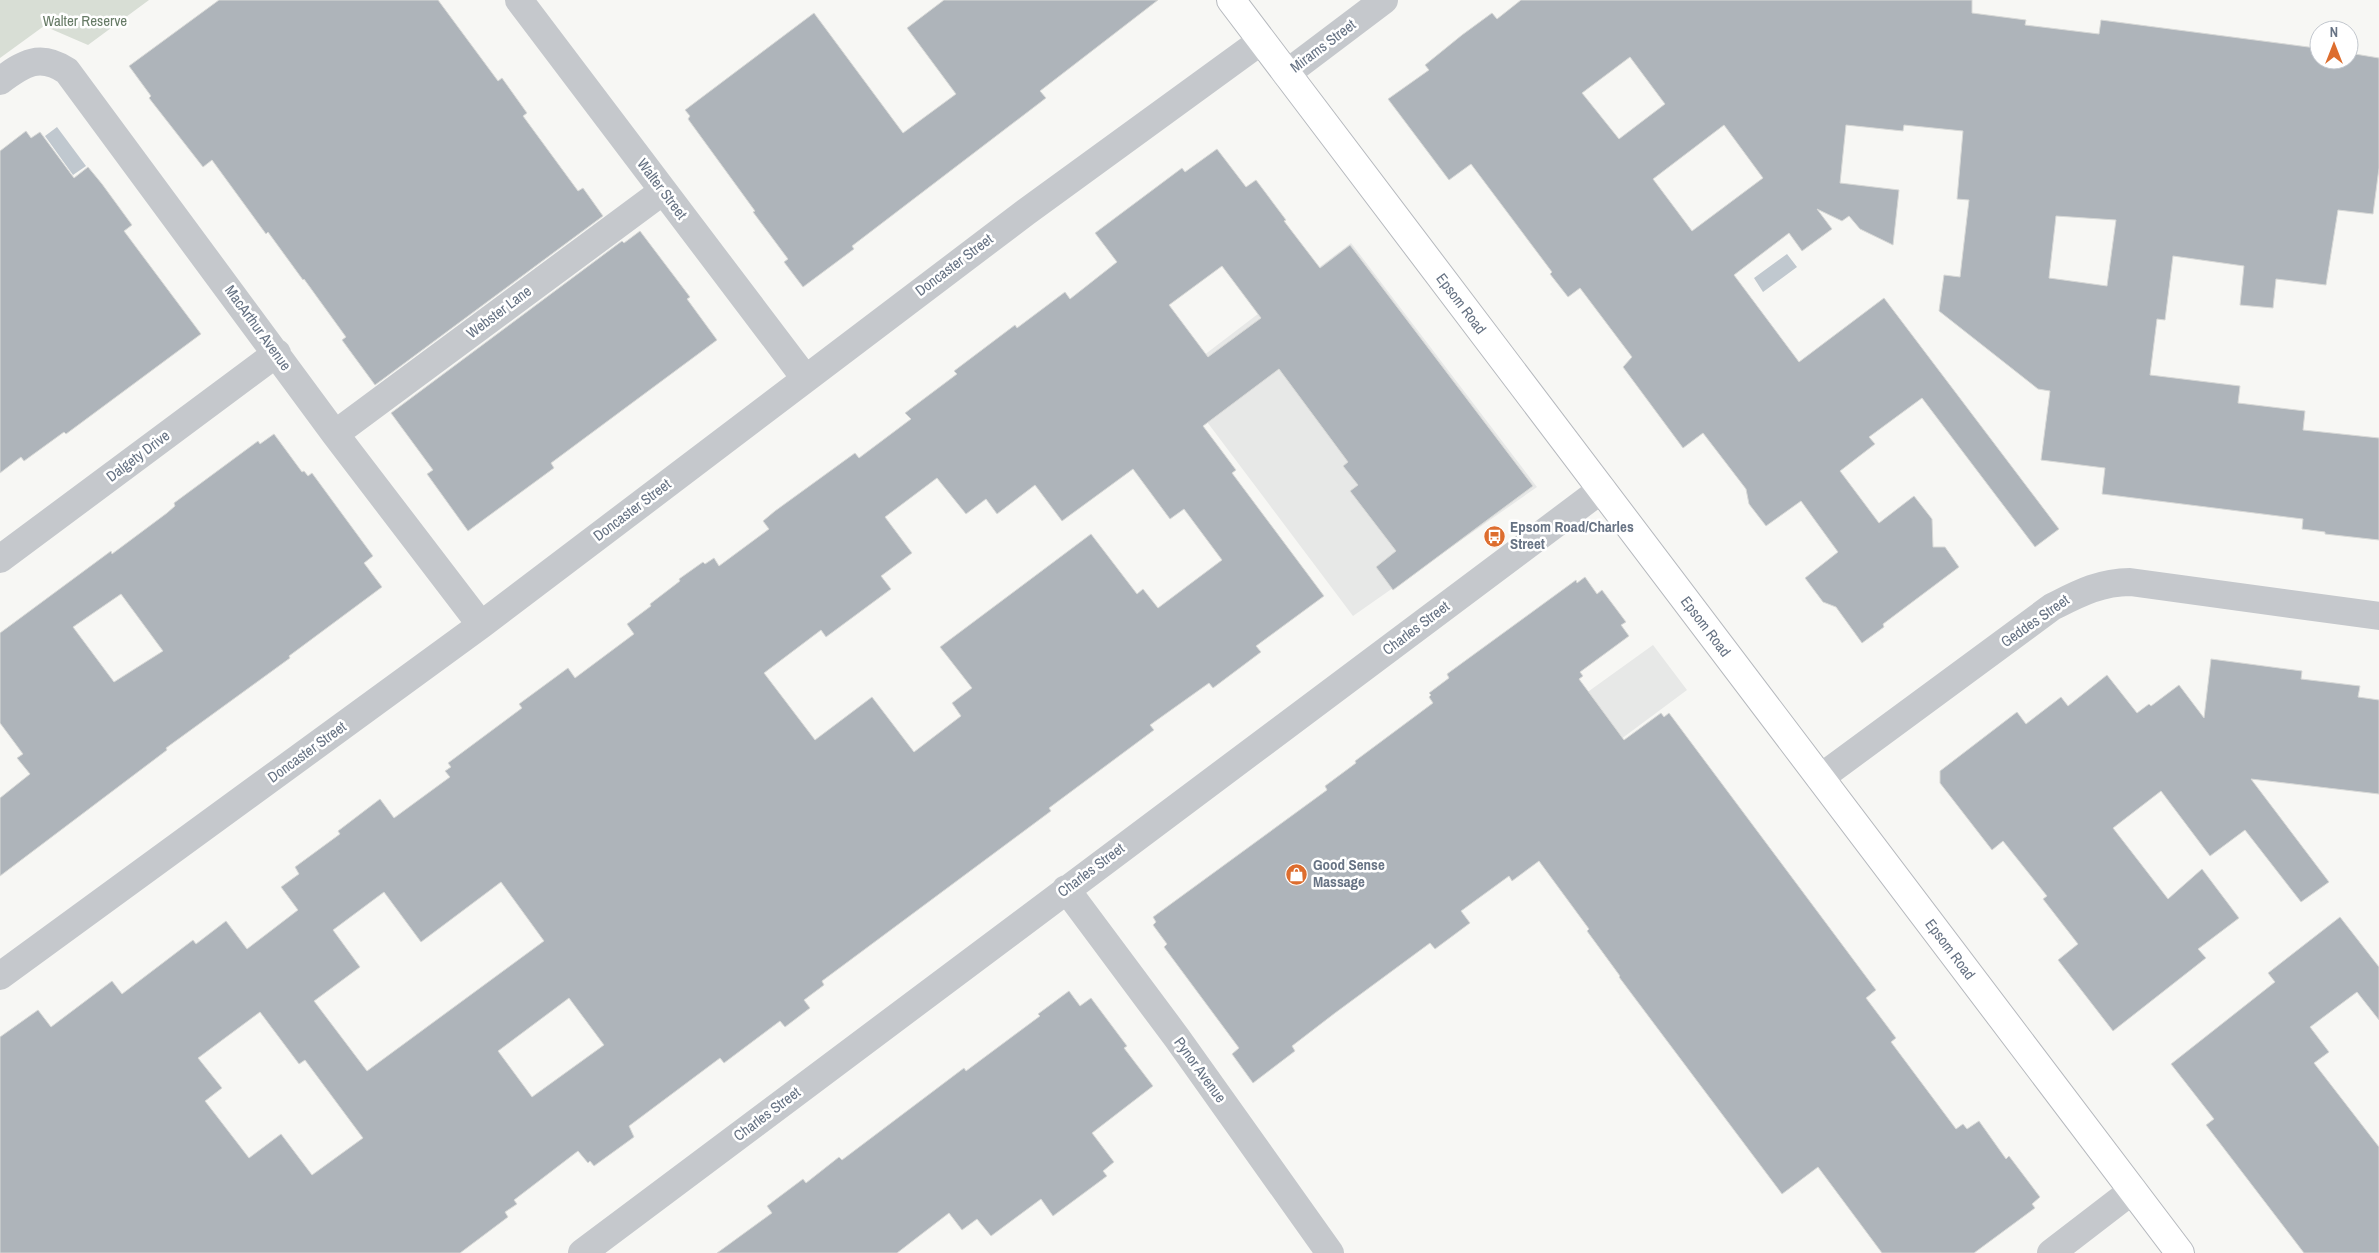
<svg xmlns="http://www.w3.org/2000/svg" width="2379" height="1253" font-family="'Archivo Narrow',sans-serif">
<style>
.built{fill:#e7e8e7}
.green{fill:#d8ded5}
.water{fill:#c0c8cf}
.building{fill:#aeb4ba;stroke:#d8d9d7;fill-rule:evenodd}
.lines{fill:none;stroke-linecap:round;stroke-linejoin:round}
.major-casing{stroke:#b6b9be;stroke-width:30}
.minor{stroke:#c5c8cc;stroke-width:28}
.major{stroke:#fff;stroke-width:28}
.labels{text-anchor:middle;stroke-width:5;stroke-linejoin:round;paint-order:stroke}
.park-label{font-size:15px;fill:#677b66;stroke:#fff}
.street-label{font-size:15px;fill:#677384;stroke:#fff}
.poi-label{font-size:15px;font-weight:bold;fill:#677384;stroke:#fff;text-anchor:start}
</style>
<rect width="100%" height="100%" fill="#f7f7f4"/>
<path class="built" d="M1351,243L1537,487L1353,616L1174,378Z
M1653,645L1687,690L1508,823L1471,776Z"/>
<path class="green" d="M0,0H149L88,45L44,26L0,58Z"/>
<path class="water" d="M57,127L86,166L73,175L45,136Z
M1787,254L1797,267L1763,292L1754,278Z"/>
<path class="building" d="M219,0H438L498,81L502,78L527,113L523,116L578,191L583,188L603,216L375,385L342,340L346,337L304,279L303,280L268,232L266,234L212,160L203,167L149,98L151,96L129,66Z
M944,0H1158L1040,91L1046,98L852,246L854,249L803,287L784,262L788,259L753,212L755,211L688,119L690,116L685,110L814,13L903,133L956,94L907,28Z
M1521,0H1972V13L2026,20L2025,25L2099,34L2101,20L2316,48L2319,49V60H2349V53L2379,58V168L2373,214L2338,210L2326,285L2276,279L2273,308L2240,305L2244,266L2173,256L2165,320L2157,319L2150,375L2240,386L2238,403L2305,411L2303,430L2379,438V540L2325,534V532L2302,529L2303,519L2102,494L2105,468L2041,460L2050,391L2038,389L1939,311L1944,275L1960,277L1969,200L1957,199L1963,131L1904,125L1903,131L1846,125L1840,183L1899,190L1893,245L1860,229L1849,216L1842,221L1817,209L1832,229L1802,251L1789,233L1734,275L1799,362L1884,298L2059,529L2035,547L1922,398L1869,437L1875,444L1840,471L1879,523L1914,496L1932,519L1933,547H1945L1959,567L1883,624L1884,627L1862,643L1836,607L1823,602L1805,578L1838,552L1801,501L1766,526L1749,504L1746,489L1703,433L1683,448L1623,367L1632,357L1580,288L1568,297L1550,274L1552,272L1471,164L1449,180L1388,99L1429,70L1425,65L1462,35L1492,13L1497,19ZM1630,57L1665,104L1619,139L1582,93ZM1724,125L1763,178L1692,231L1653,179ZM2056,216L2116,220L2107,286L2049,278Z
M26,131L31,138L40,132L74,178L88,167L102,184L132,225L124,231L201,334L66,434L64,432L24,461L21,457L0,473V151Z
M1217,149L1246,187L1256,180L1286,220L1284,221L1320,268L1350,245L1533,486L1393,590L1376,567L1396,551L1350,491L1358,485L1343,466L1348,462L1279,369L1203,426L1236,470L1232,473L1324,596L1256,646L1261,652L1213,688L1209,683L1150,725L1154,730L1049,808L1051,811L822,981L824,985L804,1000L810,1008L785,1027L780,1021L724,1063L720,1058L629,1126L634,1137L594,1166L590,1161L588,1163L578,1151L514,1200L517,1204L505,1212L508,1217L460,1253H0V1037L38,1010L51,1027L112,981L122,994L193,940L196,944L226,921L247,949L298,910L281,887L299,874L295,867L340,834L338,831L380,799L394,818L450,777L445,771L451,767L448,763L522,708L519,704L568,668L575,678L634,634L627,624L651,606L650,604L680,581L679,579L703,562L705,564L714,558L719,566L769,529L763,521L775,511L855,453L859,458L911,419L905,413L957,374L954,371L1015,325L1017,328L1065,292L1070,299L1117,262L1095,233L1182,168L1185,172ZM1222,266L1261,318L1208,357L1169,305ZM1133,469L1170,519L1184,509L1222,560L1158,608L1143,589L1137,594L1091,534L940,647L972,688L952,703L961,716L914,752L872,697L815,740L764,673L821,630L826,637L891,589L881,576L912,553L885,517L937,478L966,514L986,499L997,514L1035,485L1062,521ZM501,882L544,941L367,1071L314,1001L360,967L333,930L384,892L421,942ZM569,998L604,1045L532,1097L498,1051ZM260,1012L299,1064L305,1060L363,1138L312,1175L281,1134L249,1158L205,1101L222,1088L198,1058Z
M640,231L690,297L687,299L717,340L551,463L554,468L468,531L427,474L433,470L391,413L622,241L624,243Z
M274,434L302,472L304,471L308,476L312,473L373,556L364,563L382,587L289,656L290,658L166,748L167,750L0,876V798L30,774L17,758L23,754L0,723V633L111,551L112,554L167,513L175,506L174,503L258,441L260,444ZM121,594L163,651L114,682L73,627Z
M1585,577L1597,594L1602,590L1626,622L1621,625L1629,636L1580,672L1583,676L1579,679L1624,740L1661,713L1664,717L1669,713L1876,990L1866,998L1896,1038L1891,1042L1956,1129L1963,1124L1967,1129L1979,1121L2006,1159L2009,1156L2040,1197L2032,1204L2035,1208L1974,1253H1882L1818,1167L1782,1194L1619,977L1620,976L1587,931L1589,929L1539,861L1512,881L1509,876L1461,911L1470,923L1435,949L1430,943L1335,1013L1292,1046L1295,1051L1253,1083L1232,1054L1239,1048L1164,947L1167,944L1153,925L1156,922L1153,917L1327,790L1325,786L1356,763L1355,761L1433,703L1429,697L1431,695L1429,693L1449,678L1447,674L1576,580L1577,583Z
M2211,659L2302,671L2301,679L2360,686L2358,697L2379,700V794L2251,779L2329,882L2301,902L2245,830L2210,856L2161,791L2113,828L2168,899L2202,869L2239,918L2198,949L2206,958L2113,1031L2058,960L2078,944L2043,899L2047,896L2003,841L1992,850L1940,783V771L2017,712L2026,724L2061,697L2068,706L2107,675L2137,713L2149,704L2151,706L2179,685L2204,718Z
M2340,917L2379,967V1020L2357,992L2310,1027L2329,1052L2314,1063L2379,1147V1253H2304L2206,1125L2214,1119L2171,1064L2275,982L2268,973Z
M1069,991L1080,1006L1091,998L1127,1046L1124,1048L1153,1086L1092,1133L1114,1162L1103,1171L1107,1176L1053,1216L1041,1199L991,1236L977,1219L962,1230L949,1213L897,1253H717L772,1213L767,1206L803,1179L806,1183L839,1157L842,1160L964,1068L966,1071L1040,1016L1038,1014Z"/>
<g class="lines">
<defs>
<g id="major">
<path id="s1" d="M1231,0L2180,1253"/>
</g>
</defs>
<use href="#major" class="major-casing"/>
<path class="minor" d="M519,0L805,378
M1286,74L1384,0
M0,81C24,63 40,53 67,71L335,434L481,625
M335,434L663,191
M0,559L277,353
M1820,778L2052,607C2078,594 2100,582 2130,582L2379,616
M1066,889L1177,1038L1330,1253
M0,976L481,625L1026,212L1261,41
M582,1253L1602,489
M2051,1253L2133,1190"/>
<use href="#major" class="major"/>
</g>
<defs>
<symbol id="bus-disc" viewBox="-11 -11 22 22"><circle r="9.5" fill="#dd6d2e" stroke="#fff"/><path d="M-5-6H5V4H4V6H2V4H-2V6H-4V4H-5ZM-3.5-4V0h7V-4ZM-3.5 1.2v1.5H-2V1.2ZM2 1.2v1.5H3.5V1.2Z" fill="#fff"/></symbol>
<symbol id="shop-disc" viewBox="-11 -11 22 22"><circle r="9.5" fill="#dd6d2e" stroke="#fff"/><path d="M-5-2.5h2.3a2.7 3.5 0 0 1 5.4 0H5L5.5 6h-11ZM-1.5-2.5h3a1.5 2.3 0 0 0-3 0Z" fill="#fff"/></symbol>
</defs>
<g fill-rule="evenodd">
<use href="#bus-disc" x="1482" y="524" width="25" height="25"/>
<use href="#shop-disc" x="1284" y="862" width="25" height="25"/>
</g>
<g class="labels">
<g class="park-label">
<text x="85" y="26">Walter Reserve</text>
</g>
<g class="street-label">
<text transform="translate(1323 46) rotate(-37)" y="5">Mirams Street</text>
<text transform="translate(662 189) rotate(53)" y="5">Walter Street</text>
<text transform="translate(954 265) rotate(-37)" y="5">Doncaster Street</text>
<text dy="5" stroke="none"><textPath href="#s1" startOffset="381">Epsom Road</textPath></text>
<text transform="translate(499 312) rotate(-37)" y="5">Webster Lane</text>
<text transform="translate(258 328) rotate(54)" y="5">MacArthur Avenue</text>
<text transform="translate(138 456) rotate(-37)" y="5">Dalgety Drive</text>
<text transform="translate(632 510) rotate(-37)" y="5">Doncaster Street</text>
<text transform="translate(2035 621) rotate(-35)" y="5">Geddes Street</text>
<text dy="5" stroke="none"><textPath href="#s1" startOffset="786">Epsom Road</textPath></text>
<text transform="translate(1416 628) rotate(-37)" y="5">Charles Street</text>
<text transform="translate(307 752) rotate(-36)" y="5">Doncaster Street</text>
<text transform="translate(1091 870) rotate(-37)" y="5">Charles Street</text>
<text dy="5" stroke="none"><textPath href="#s1" startOffset="1191">Epsom Road</textPath></text>
<text transform="translate(1200 1070) rotate(54)" y="5">Pynor Avenue</text>
<text transform="translate(767 1114) rotate(-37)" y="5">Charles Street</text>
</g>
<g class="poi-label">
<text x="1510" y="532">Epsom Road/Charles<tspan x="1510" dy="17">Street</tspan></text>
<text x="1313" y="870">Good Sense<tspan x="1313" dy="17">Massage</tspan></text>
</g>
</g>
<g transform="translate(2334 45)"><circle r="24" fill="#ffffff" stroke="#c2c7ce"/>
<path d="M0-4L9 19L0 12L-9 19Z" fill="#dd6d2e"/>
<text y="-8" font-size="14" font-weight="bold" text-anchor="middle" fill="#677384">N</text>
</g>
</svg>
